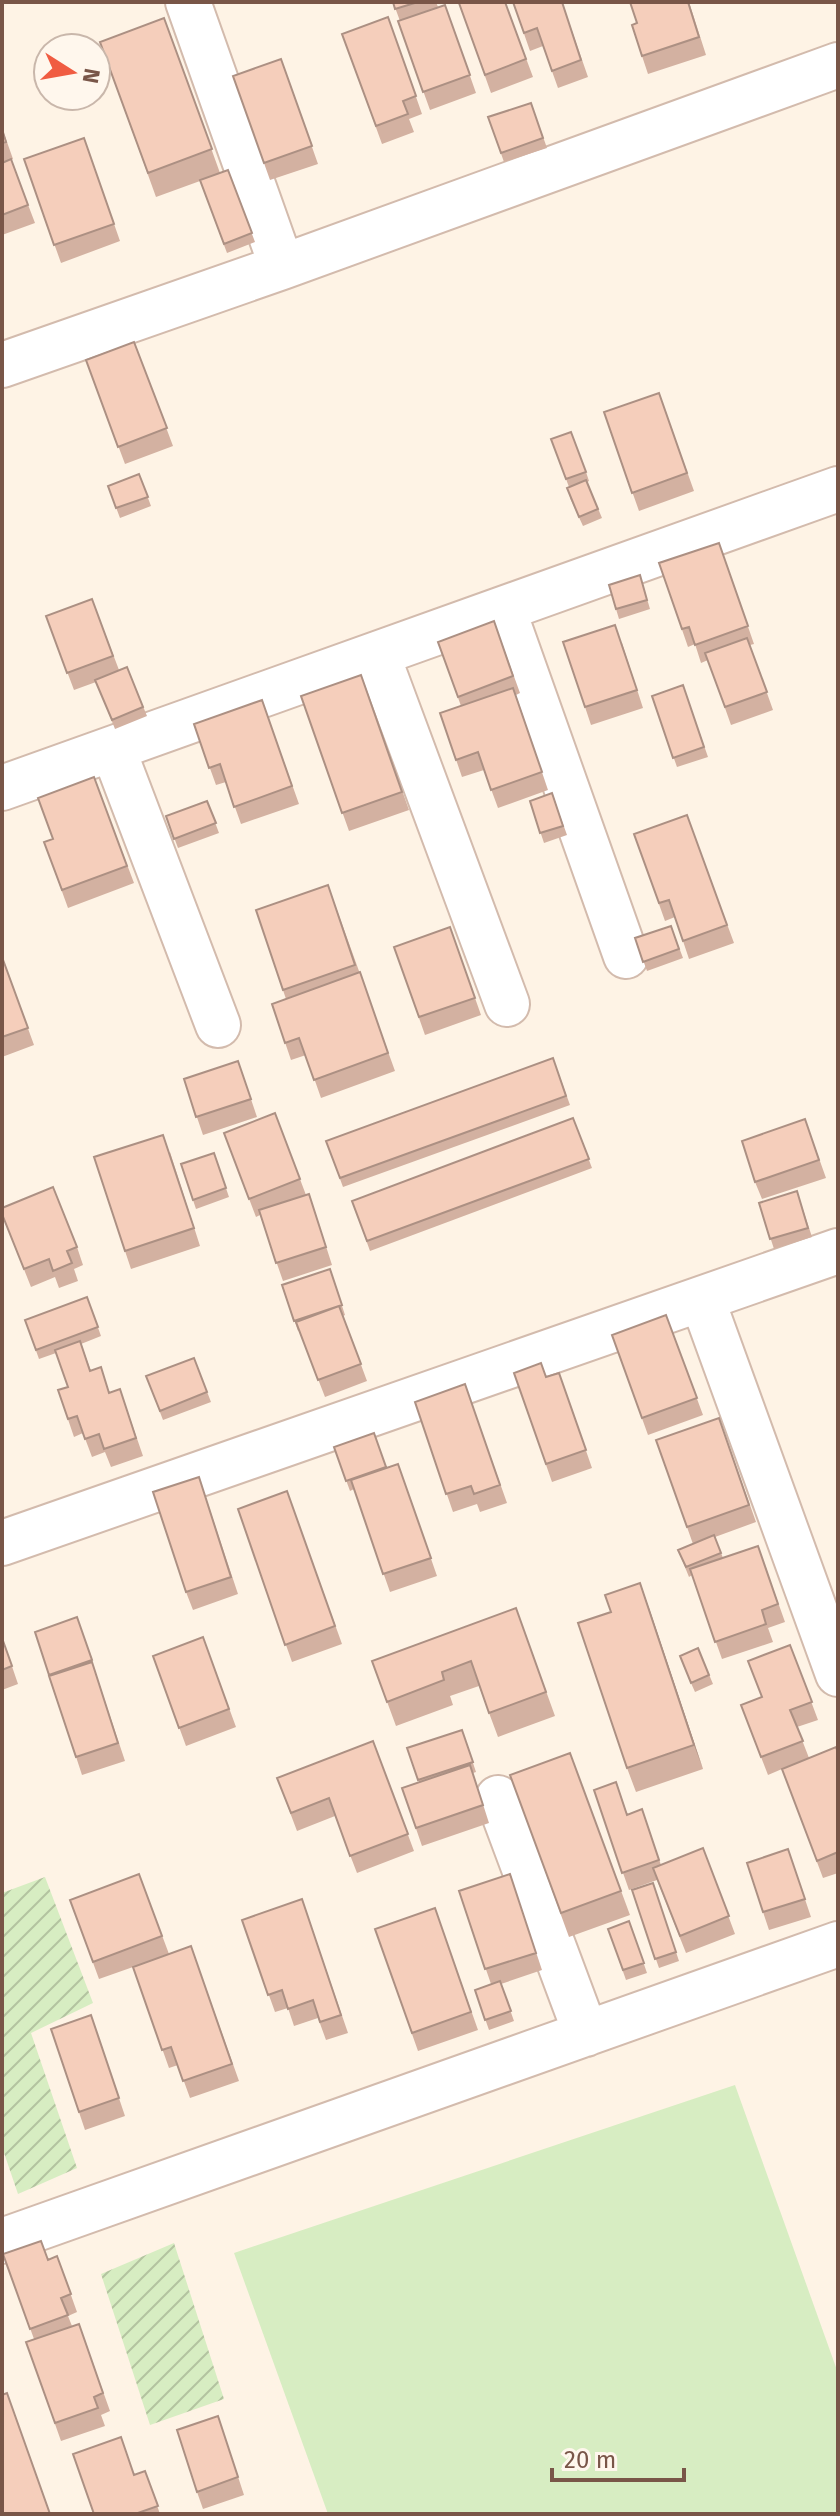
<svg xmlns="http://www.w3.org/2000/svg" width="840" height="2516" font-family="'Fira Sans',sans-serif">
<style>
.grass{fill:#d7edc2}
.garden{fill:url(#garden-furrows)}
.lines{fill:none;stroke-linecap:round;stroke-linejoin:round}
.minor-casing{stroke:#d3bbad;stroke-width:48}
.minor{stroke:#fff;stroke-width:44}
.wall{fill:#d3b1a1}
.shaded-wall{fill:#ac9083}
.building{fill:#f5cebb;stroke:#ac9083;stroke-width:2}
</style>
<defs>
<pattern id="garden-furrows" width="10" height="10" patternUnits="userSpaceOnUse" patternTransform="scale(2)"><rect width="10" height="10" fill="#d7edc2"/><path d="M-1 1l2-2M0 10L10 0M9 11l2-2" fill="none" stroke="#b3c3a0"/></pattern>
</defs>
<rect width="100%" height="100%" fill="#fef3e5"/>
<path class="grass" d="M735,2085L838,2373V2514H328L234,2253Z"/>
<path class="garden" d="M45,1877L93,2003L31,2033L77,2168L18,2194L2,2147V1893Z
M174,2243L224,2399L150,2425L101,2274Z"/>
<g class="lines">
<defs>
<path id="minor" d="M188,2L282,267
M2,365L282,267L838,65
M503,609L626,956
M377,654L507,1004
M113,749L218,1025
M2,788L838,489
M702,1299L838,1674
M2,1543L838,1251
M498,1798L586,2034
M2,2241L838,1944"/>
</defs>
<use href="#minor" class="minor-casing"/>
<use href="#minor" class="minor"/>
</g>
<path class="wall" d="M393,2H436L438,7L445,5L476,93L430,110L398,21H400Z
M505,2L533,77L491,93L459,3Z
M513,2H562L588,77L558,88L543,46L530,51Z
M630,2H689L706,55L648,74L642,56L637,23Z
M388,17L422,114L409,119L414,132L382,144L342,34Z
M164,18L220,173L228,170L255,242L227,253L200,181L156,197L100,42Z
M281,59L318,164L270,180L233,76Z
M531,103L547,148L504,162L488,117Z
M2,128L13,159L11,160L35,223L2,235Z
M84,138L120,241L61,263L24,159Z
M134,342L173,446L125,464L86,360Z
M659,393L694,491L639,511L604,412Z
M551,439L586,472L589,481L587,482L602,518L583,526L570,498L569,487Z
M139,474L151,506L120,518L108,486Z
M719,543L754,644L750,645L773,710L731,725L708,660L701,663L695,644L688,647L659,563Z
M643,585L650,609L619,619L616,609Z
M92,599L119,670L127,667L147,716L115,729L96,682L74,690L46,616Z
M494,621L520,693L516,695L548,790L498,808L484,770L462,777L440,713L461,706L438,642Z
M622,643L643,708L591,725L585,707Z
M361,675L409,810L349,831L301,696Z
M683,685L708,757L677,767L652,696Z
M262,700L299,804L241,824L226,782L216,785L194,724Z
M94,777L134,883L68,908L44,842L53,839Z
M552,793L567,835L544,843L530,801Z
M207,801L219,833L178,848L166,816Z
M687,815L734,943L689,959L675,917L665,921L634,834Z
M328,885L395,1071L321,1098L306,1055L291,1060L272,1004L286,999L256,910Z
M671,926L683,958L647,971L635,938Z
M450,927L481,1015L425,1035L394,947Z
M2,957L34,1045L2,1057Z
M553,1058L570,1105L343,1187L326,1141Z
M238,1061L257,1117L203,1135L184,1079Z
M275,1113L306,1195L315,1212L332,1265L283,1281L260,1215L256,1217L224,1133Z
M573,1118L592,1168L370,1251L352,1201Z
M805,1119L826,1178L762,1199L755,1182Z
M170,1152L200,1246L131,1269L125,1251Z
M214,1153L229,1197L196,1209L181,1164Z
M797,1191L812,1237L774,1249L759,1203Z
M2,1214L77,1247L83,1265L74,1269L78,1281L59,1288L55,1277L31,1287Z
M330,1269L345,1315L343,1316L367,1381L325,1397L299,1330L298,1331L282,1285Z
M87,1297L101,1336L81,1344L91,1371L110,1393L120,1389L143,1456L111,1467L105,1452L92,1457L83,1433L74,1437L58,1390L68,1387L56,1353L39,1359L25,1320Z
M666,1315L703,1415L648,1435L612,1335Z
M194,1358L211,1402L163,1420L146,1376Z
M514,1373L546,1377L559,1373L592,1468L552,1482Z
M465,1384L507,1503L480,1512L477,1504L453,1512L415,1402Z
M719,1418L756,1522L715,1537L723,1558L758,1546L785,1622L768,1628L773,1642L722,1659L692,1575L689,1577L678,1550L693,1544L656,1440Z
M374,1433L386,1468L398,1464L437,1576L390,1592L354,1489L350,1491L334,1447Z
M199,1477L238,1594L193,1610L186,1592Z
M287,1491L342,1644L292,1662L238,1509Z
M516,1608L555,1716L498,1737L479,1686L450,1696L453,1705L396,1726L372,1661Z
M649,1608L703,1769L636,1792L627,1768Z
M77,1617L125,1761L82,1775L35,1632Z
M2,1637L18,1684L2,1690Z
M203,1637L236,1727L186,1746L153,1656Z
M790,1645L818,1720L797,1727L809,1758L838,1753V1873L823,1878L782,1769L768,1775L741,1705L761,1697Z
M698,1648L713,1684L695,1692L683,1665Z
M462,1730L476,1772L473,1773L489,1823L422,1846L402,1788L419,1782L407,1748Z
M373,1741L414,1851L357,1873L335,1816L297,1831L277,1778Z
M570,1753L630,1915L569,1937L510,1775Z
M594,1790L627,1815L642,1809L661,1865L703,1848L735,1934L686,1953L657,1880L629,1890Z
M788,1849L811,1917L769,1930L763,1912Z
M139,1874L169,1954L191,1946L239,2081L190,2098L178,2065L169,2068L133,1967L99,1979L70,1900Z
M653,1883L679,1961L659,1968L632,1890Z
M459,1891L516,1892L542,1970L501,1984L514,2021L489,2030L475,1990L491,1984Z
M302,1899L348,2033L326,2040L318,2018L294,2026L288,2008L275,2012L242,1920Z
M435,1908L478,2030L418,2051L375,1929Z
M629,1921L647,1973L626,1980L608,1929Z
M91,2015L125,2116L85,2130L51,2029Z
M3,2254L48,2260L57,2256L77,2312L68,2316L72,2326L79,2324L110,2411L101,2415L105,2426L61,2441L26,2342L34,2339Z
M224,2434L244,2495L203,2509L197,2492Z
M145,2471L160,2514H94L134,2475Z"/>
<path class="shaded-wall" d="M640,1583L649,1608L703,1769L694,1745Z"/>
<path class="building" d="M393,2H418L395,9Z
M461,2H505L526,59L485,75L459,3Z
M513,2H562L581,60L552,71L537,28L524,33Z
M630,2H688L699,37L642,56L632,25L637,23Z
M445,5L470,75L423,92L398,21Z
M388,17L416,96L403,101L408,114L376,126L342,34Z
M164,18L212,149L148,173L100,42Z
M281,59L312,146L264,163L233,76Z
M531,103L543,138L501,153L488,117Z
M2,129L6,142L2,143Z
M84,138L114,224L54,245L24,159Z
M11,159L28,205L2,215V163Z
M228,170L252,233L224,244L200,180Z
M134,342L167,428L118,447L86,360Z
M659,393L687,473L632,493L604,412Z
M571,432L586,472L566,479L551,439Z
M139,474L148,497L116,508L108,486Z
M586,480L598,509L579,517L567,488Z
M719,543L748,626L695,645L689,627L682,629L659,563Z
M640,575L647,600L616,609L609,585Z
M92,599L113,656L67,673L46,616Z
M494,621L513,676L458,697L438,642Z
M615,625L637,690L585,707L563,642Z
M747,638L767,692L725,707L705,653Z
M127,667L143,707L112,720L95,680Z
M361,675L402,792L342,813L301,696Z
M683,685L704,747L673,758L652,696Z
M513,688L542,772L491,790L478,752L456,760L440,713Z
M262,700L292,786L234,807L220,764L209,768L194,724Z
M94,777L127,866L62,890L44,842L53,839L38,798Z
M552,793L563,826L540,833L530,801Z
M207,801L216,823L174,839L166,816Z
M687,815L727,925L683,941L669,900L659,903L634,834Z
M328,885L355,965L283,990L256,910Z
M671,926L679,949L643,962L635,938Z
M450,927L475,998L419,1017L394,947Z
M2,957L28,1028L2,1037Z
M360,972L388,1053L314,1080L299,1038L285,1043L272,1004Z
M553,1058L566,1096L340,1178L326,1141Z
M238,1061L251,1099L196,1117L184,1079Z
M275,1113L300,1179L249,1199L224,1133Z
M573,1118L589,1159L367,1241L352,1201Z
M805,1119L819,1160L755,1182L742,1141Z
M163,1135L194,1228L125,1251L94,1157Z
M214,1153L226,1188L193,1200L181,1164Z
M53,1187L77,1247L67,1251L72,1263L53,1271L49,1259L24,1269L2,1214V1208Z
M797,1191L808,1228L770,1239L759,1203Z
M309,1194L326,1247L276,1263L259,1210Z
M330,1269L342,1305L294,1321L282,1285Z
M87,1297L98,1327L36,1350L25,1320Z
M339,1306L361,1364L318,1380L296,1322Z
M666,1315L697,1398L642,1418L612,1335Z
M80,1341L90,1371L101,1367L109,1393L120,1389L136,1438L104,1449L99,1434L85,1439L77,1416L68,1419L58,1390L68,1387L55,1350Z
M194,1358L207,1392L160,1411L146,1376Z
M541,1363L546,1377L559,1373L586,1450L546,1464L514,1373Z
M465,1384L500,1485L474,1494L471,1486L446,1494L415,1402Z
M719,1418L749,1505L687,1527L656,1440Z
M374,1433L386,1467L346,1481L334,1447Z
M398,1464L431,1558L383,1574L351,1480Z
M199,1477L231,1577L186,1592L153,1492Z
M287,1491L335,1626L285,1645L238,1509Z
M714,1535L721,1553L686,1567L678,1550Z
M758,1546L778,1604L762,1610L766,1624L715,1642L690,1569Z
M640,1583L694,1745L627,1768L578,1623L611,1612L605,1595Z
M516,1608L546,1692L489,1713L471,1661L442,1672L444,1680L387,1702L372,1661Z
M77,1617L92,1660L49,1675L35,1632Z
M203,1637L229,1709L179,1728L153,1656Z
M2,1638L12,1666L2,1670Z
M790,1645L812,1702L790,1710L803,1741L761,1757L741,1705L762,1697L748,1661Z
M698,1648L709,1675L691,1683L680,1656Z
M92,1662L118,1743L76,1757L49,1676Z
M462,1730L473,1762L418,1780L407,1748Z
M373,1741L408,1834L350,1856L329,1798L291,1813L277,1778Z
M836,1747L838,1753V1852L817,1861L782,1769Z
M570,1753L621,1891L561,1913L510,1775Z
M470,1765L483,1805L416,1828L402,1788Z
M616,1782L627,1815L642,1809L659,1860L622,1873L594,1790Z
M703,1848L729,1916L680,1936L653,1868Z
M788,1849L805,1899L763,1912L747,1863Z
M139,1874L162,1936L93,1962L70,1900Z
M510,1874L536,1953L485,1969L459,1891Z
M653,1883L676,1952L655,1959L632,1890Z
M302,1899L341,2015L320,2022L313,2000L288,2009L282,1990L268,1995L242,1920Z
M435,1908L471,2012L412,2033L375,1929Z
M629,1921L644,1963L623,1970L608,1929Z
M191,1946L232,2064L183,2081L171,2047L162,2050L133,1967Z
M500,1981L511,2011L485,2020L475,1990Z
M91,2015L119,2098L79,2112L51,2029Z
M41,2241L48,2260L57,2256L71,2294L61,2298L68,2315L30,2329L3,2254Z
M79,2324L103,2393L94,2397L98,2408L55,2423L26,2342Z
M7,2393L50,2514H2V2395Z
M218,2416L238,2477L197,2492L177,2430Z
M121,2437L134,2475L145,2471L158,2506L135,2514H94L73,2454Z"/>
<rect width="840" height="2516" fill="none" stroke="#795648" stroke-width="8"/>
<g transform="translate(72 72) rotate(101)"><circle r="38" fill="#fff7ed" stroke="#c9b7ab" stroke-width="2"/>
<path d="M0-6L14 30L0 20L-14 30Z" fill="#f05c42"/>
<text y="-12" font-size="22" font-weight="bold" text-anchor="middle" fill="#795648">N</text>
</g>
<path d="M552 2468v12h132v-12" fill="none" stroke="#795648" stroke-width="4"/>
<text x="564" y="2468" font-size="24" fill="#795648" stroke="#fff7ed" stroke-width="6" paint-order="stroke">20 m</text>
</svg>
